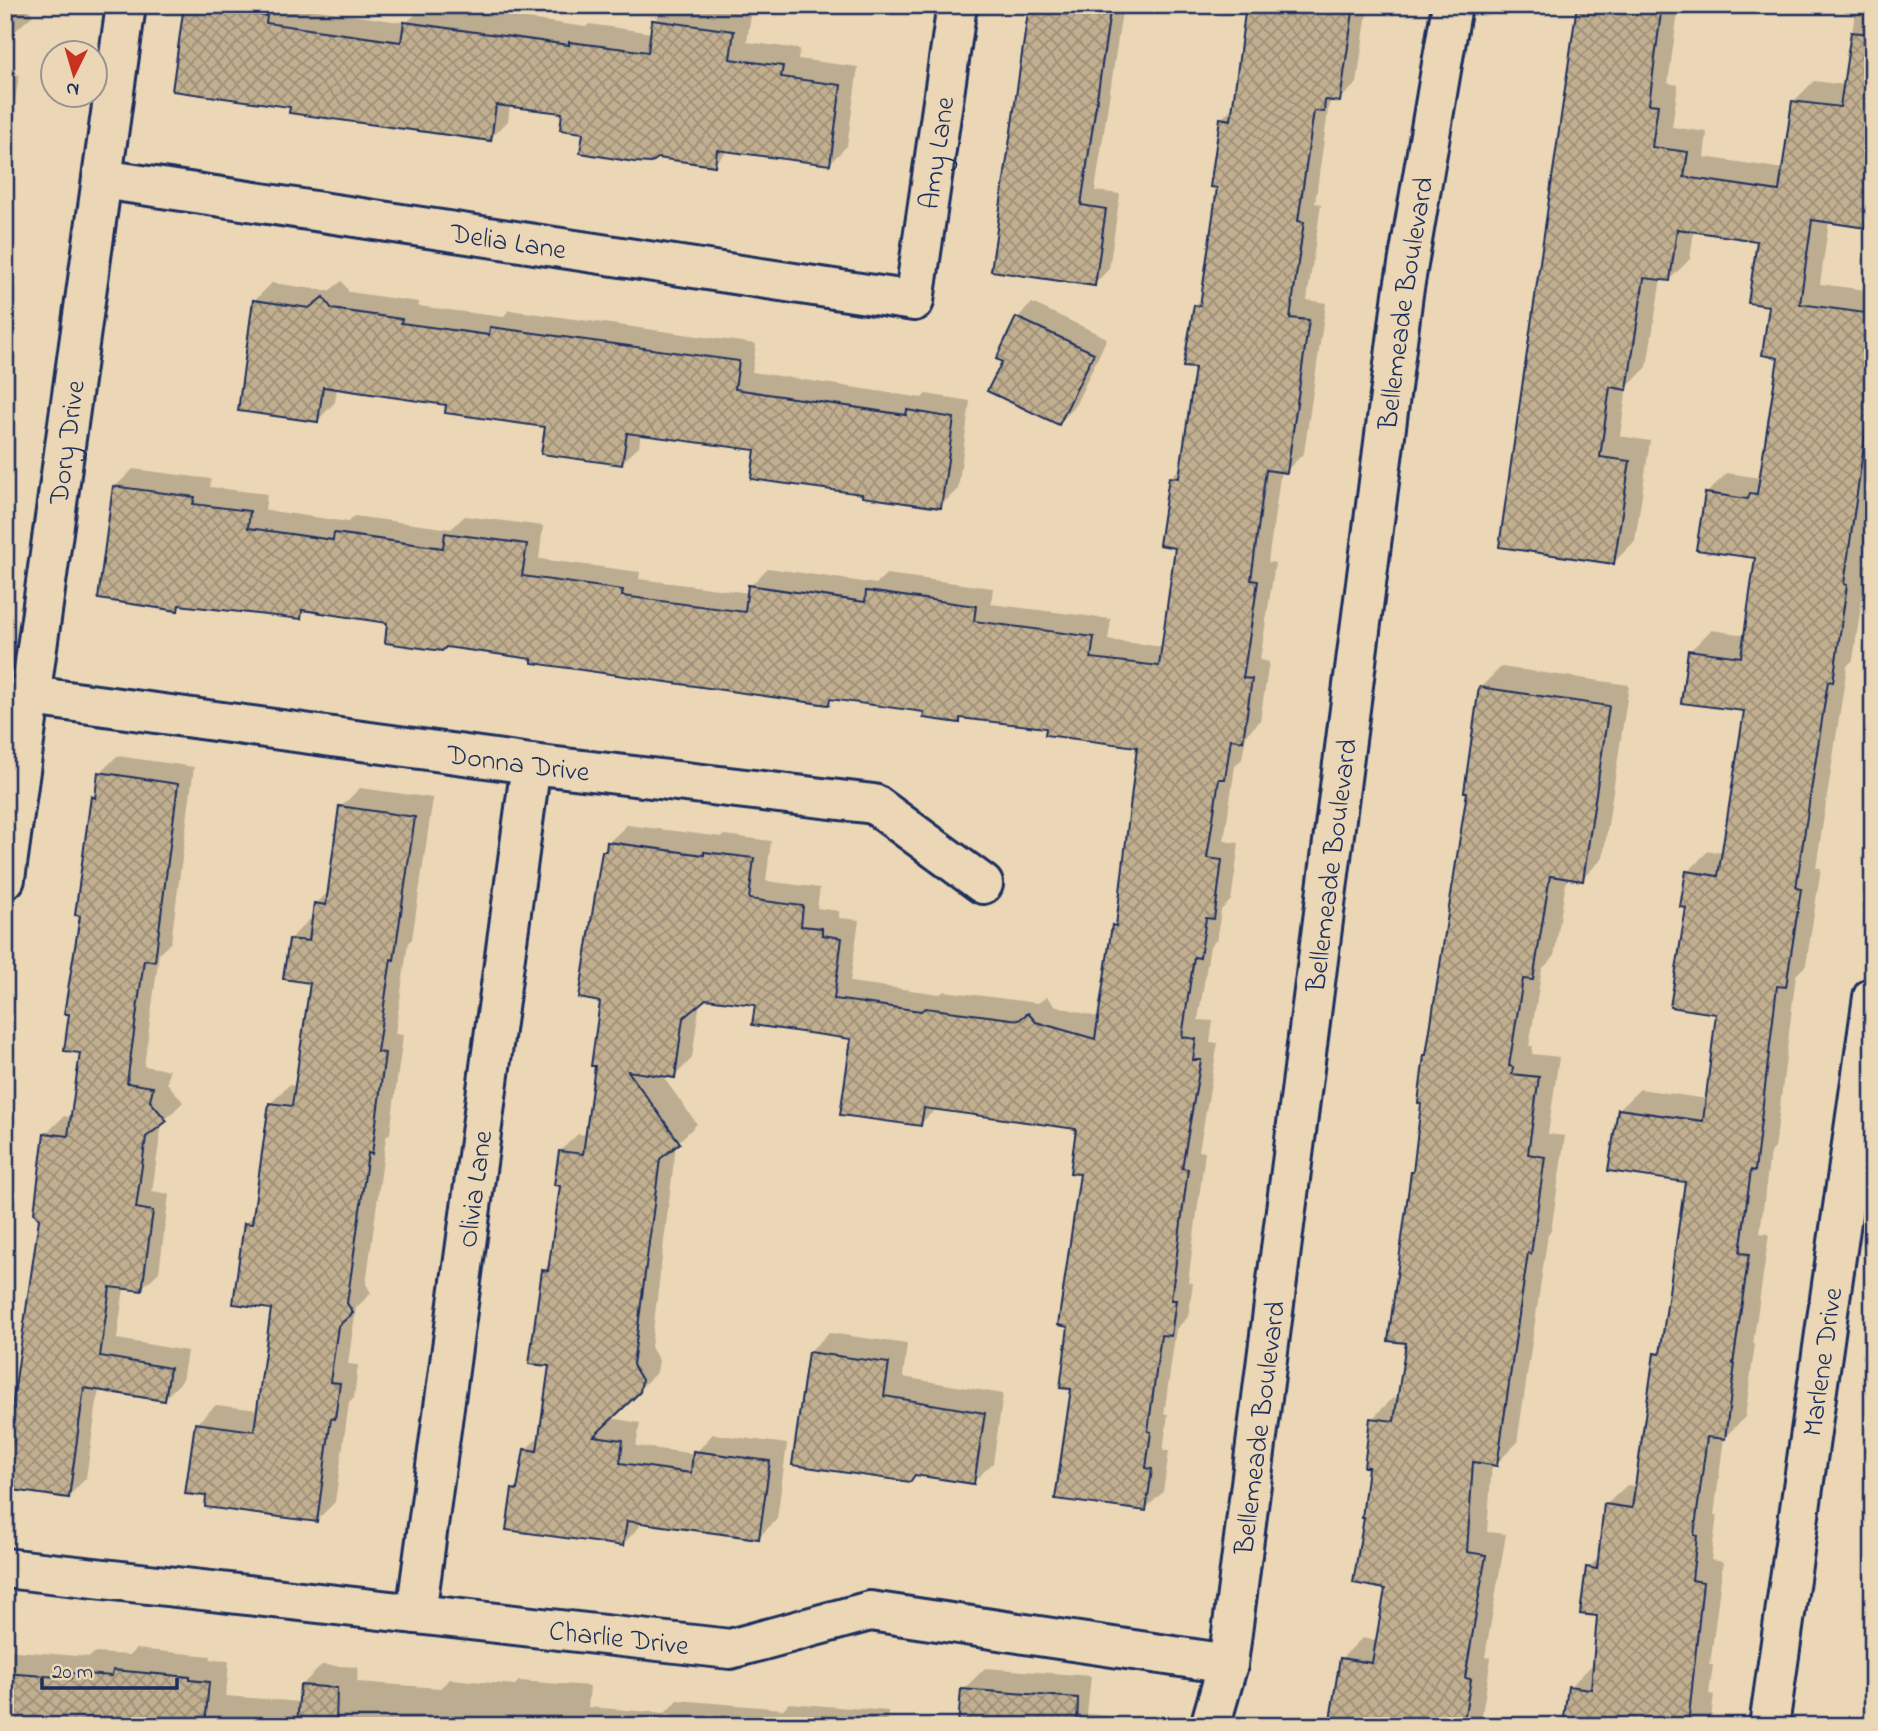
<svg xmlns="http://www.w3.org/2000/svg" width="1878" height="1731" font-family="'Indie Flower',sans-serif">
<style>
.shadow{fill:#0003}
.building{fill:url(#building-cross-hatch);stroke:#1b2f5e;stroke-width:2}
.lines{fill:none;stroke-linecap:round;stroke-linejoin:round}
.street-casing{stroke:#1b2f5e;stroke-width:44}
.street{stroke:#ebd7b5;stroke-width:38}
.labels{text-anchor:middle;stroke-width:6;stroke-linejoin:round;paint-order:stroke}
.street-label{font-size:28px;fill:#1b2f5e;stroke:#ebd7b5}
</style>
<defs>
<pattern id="building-cross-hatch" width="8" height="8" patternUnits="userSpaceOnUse" patternTransform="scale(1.75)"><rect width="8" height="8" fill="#c2af90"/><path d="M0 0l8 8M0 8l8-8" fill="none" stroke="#9d8f79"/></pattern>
</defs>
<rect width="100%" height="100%" fill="#ebd7b5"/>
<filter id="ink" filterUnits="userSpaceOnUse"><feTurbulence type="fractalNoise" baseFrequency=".0143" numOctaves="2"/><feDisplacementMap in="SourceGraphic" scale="14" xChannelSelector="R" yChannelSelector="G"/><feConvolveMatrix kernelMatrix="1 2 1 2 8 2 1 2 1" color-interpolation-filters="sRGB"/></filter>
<g filter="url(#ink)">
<path class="shadow" d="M5,5H25L33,15L5,40Z
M186,5H283L406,23L426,5L586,27L589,24L652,33L654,21L669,5H691L751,14L747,42L800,49L798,59L858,67L847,146L829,164L728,150L714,164L585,132L564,112L510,105L508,121L490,139L292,106Z
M1031,5H1123L1095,191L1120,194L1109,269L1094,284Z
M1238,5H1368L1357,83L1339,100H1334L1329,104L1315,203L1321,204L1307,300L1326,303L1312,398L1304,453L1286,471L1281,470L1268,562L1275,563L1260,660L1269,662L1260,721L1246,735L1242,759L1235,766L1224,841L1239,843L1234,880L1231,900L1221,910L1217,939L1210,946L1198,1020L1213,1021L1210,1042L1218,1043L1199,1151L1205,1152L1188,1282L1193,1283L1188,1317L1176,1329L1164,1414H1168L1163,1451H1169L1163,1492L1145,1509L1073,1388L1070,1325L1082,1173L1078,1127L937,1108L920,1124L853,1037L757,1004L706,997L700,1001L692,1058L675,1076L661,1074L697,1124L676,1144L651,1347L659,1361L657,1372L610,1418L640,1423L636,1446L695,1454L713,1434L787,1444L777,1519L759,1537L641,1521L640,1526L623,1544L513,1490L520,1483L525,1450L542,1434L551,1365L543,1271L551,1263L562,1185L560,1151L578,1134L588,1135L597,1065L602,1000L604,852L609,842L627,825L722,837L724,835L771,841L766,881L820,888L817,908L839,911V918L859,920L850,982L940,994L944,991L1038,1003L1047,997L1054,1005L1100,1018L1114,926L1118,921L1139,745L1049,727L964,716L959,721L926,710L834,697L828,703L534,657L389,621L308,610L300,617L183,603L177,609L115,487L133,469L211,479L210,487L267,494L265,510L348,522L354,516L451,529L465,516L543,526L539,559L640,572L639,579L749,593L750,586L768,568L876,584L886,574L993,588L991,604L1111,619L1108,640L1163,647L1177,546L1170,478L1182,466L1197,367L1195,306L1203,298L1219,187L1221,119L1234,106L1247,8L1238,7Z
M1573,5H1679L1668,83L1678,85L1672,127L1707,132L1704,157L1784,169L1793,102L1814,81L1845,85L1856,5H1873V227L1829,221L1820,284L1873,291V498L1863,564H1867L1853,660L1847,666L1816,868H1821L1806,965L1796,975L1775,1148L1770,1153L1760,1233L1769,1234L1753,1344H1755L1745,1417L1724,1438L1714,1515H1717L1711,1560L1723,1562L1710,1665H1713L1709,1694L1714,1695L1710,1726H1565L1570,1687L1591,1666H1595L1599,1614L1588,1568L1600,1556L1606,1505L1627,1485L1637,1486L1656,1354L1663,1347L1687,1181L1619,1109L1640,1089L1707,1099L1718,1012L1688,906V872L1708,851L1724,853L1746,710L1690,651L1711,630L1746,635L1757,557L1706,494L1727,473L1761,478L1780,356L1758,239L1694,230L1690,259L1669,280L1661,278L1647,367L1627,387L1620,436L1650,441L1635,541L1614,562L1501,545L1578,9L1573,8Z
M5,73L19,75L13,113L5,121Z
M342,281L349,292L418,302V306L503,317L509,310L756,344L752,372L922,398L926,394L970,401L958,489L940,506L864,492L757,449L641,433L639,446L621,464L547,425L448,404L337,388L335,402L318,420L254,301L272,283L329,291Z
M1032,303L1107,338L1074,408L1059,423L1004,361L1017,318Z
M1501,667L1629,685L1603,858L1582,879L1567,876L1554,957L1542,969L1529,1046H1533L1532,1054L1559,1057L1548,1134L1565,1136L1551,1231L1548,1234L1517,1443L1496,1464L1492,1463L1487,1532L1506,1534L1485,1657L1491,1658L1481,1721L1476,1726H1331L1341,1659L1362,1638L1378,1641L1387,1588L1366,1517L1372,1419L1393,1398L1399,1399L1408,1342L1415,1171L1469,791L1480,688Z
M117,756L194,767L171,942L159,954L144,1066L169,1070L167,1083L183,1102L162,1123L152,1191L169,1194L159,1272L141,1289L124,1287L117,1339L187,1351L182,1381L164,1399L99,1389L86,1478L69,1496L41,1219L46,1134L64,1116L73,1118L82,1052V914L92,797L97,793L100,773Z
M360,788L433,798L412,939L408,943L395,1034L403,1035L390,1133L386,1137L366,1284L371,1293L356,1308L348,1364L358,1365L354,1398L349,1403L335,1502L316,1521L208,1495L197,1423L216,1405L258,1410L273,1307L245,1224L255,1214L270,1104L289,1085L296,1086L312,981L290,939L309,920L313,921L316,904L330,890L341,807Z
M829,1333L907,1344L903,1377L1003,1394L993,1463L973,1482L809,1352Z
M136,1649L211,1656L210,1660L229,1661L226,1696L300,1702L301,1686L322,1665L358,1667L357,1682L440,1688L450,1679L515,1685L519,1681L590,1686L588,1707L665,1713L678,1700L783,1709L789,1703L888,1711L887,1726H5V1650L90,1657L94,1653L130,1655Z
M985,1668L1091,1676L1087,1714L1118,1717L1117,1726H960L963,1690Z"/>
<path class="building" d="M184,5L267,16L266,23L401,42L404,22L569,45V42L648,52L652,20L734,31L730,59L783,66L781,77L841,85L830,165L717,150L715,166L658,158L651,163L634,162L580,153L583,133L560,130L562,113L496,105L491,141L289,113L290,107L172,91Z
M1029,5H1111L1081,205L1106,209L1095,286L991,271Z
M1246,5H1354L1340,102L1325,100L1324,112L1314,111L1298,221L1304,222L1290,318L1309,320L1295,417L1287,473L1266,470L1251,580L1258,581L1243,678L1252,679L1243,741L1231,739L1225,779H1219L1207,858L1222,860L1217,899L1214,919L1206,918L1200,958L1194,957L1182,1037L1196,1039L1193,1060H1201L1182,1168L1188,1169L1171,1300H1176L1171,1336L1161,1335L1148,1431L1151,1432L1146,1468L1152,1469L1146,1511L1055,1499L1071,1389L1060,1388L1068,1327L1058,1325L1080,1174L1070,1173L1076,1129L924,1108L921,1126L840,1115L851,1039L752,1025L755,1005L706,999L683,1018L675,1078L628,1071L680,1143L660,1159L633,1365L642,1380L640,1392L594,1436L623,1440L620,1463L691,1473L693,1451L770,1461L759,1539L627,1521L623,1546L506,1530L512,1489L517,1490L524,1449L537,1451L549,1366L529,1364L542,1270L548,1271L560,1186L554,1185L559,1151L583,1154L595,1066H591L600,1002L579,998L602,851H606L607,842L704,855V852L754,858L749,899L803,906L801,926L822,928V935L842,938L834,999L921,1011L925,1008L1019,1020L1028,1013L1036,1022L1095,1039L1112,925L1116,926L1137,747L1045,735L1046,728L960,718V723L923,718L924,712L830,699L829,705L532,663V659L446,647L442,651L385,643L387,623L302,610L301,619L179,605L178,611L98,599L113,486L195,497L193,504L250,511L248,528L333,540L334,533L443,548L445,533L527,544L522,576L623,590L622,596L745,612L748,585L865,602L866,591L976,606L974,621L1094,637L1091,658L1159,666L1175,548L1159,545L1169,477L1179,478L1195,368L1183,367L1194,305L1200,306L1217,188L1210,187L1220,118L1231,120Z
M1577,5H1662L1649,104L1658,105L1652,147L1688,152L1684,177L1779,191L1792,101L1840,107L1851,32L1873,34V229L1812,220L1800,304L1873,314V382L1844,584L1847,585L1833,682L1828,681L1796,888L1801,889L1786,987L1777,986L1755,1171L1751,1170L1740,1253L1749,1254L1733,1364H1735L1725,1439L1707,1437L1694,1535L1697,1536L1692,1580L1703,1582L1688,1726H1563L1568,1686L1591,1689L1597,1616L1580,1614L1586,1567L1597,1569L1604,1504L1632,1508L1654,1353L1660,1354L1685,1182L1608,1171L1618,1109L1703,1121L1716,1014L1670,1007L1686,908L1680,907L1686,871L1718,876L1744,711L1681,703L1688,650L1741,657L1755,558L1696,550L1705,493L1748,499L1750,493L1757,494L1778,358L1762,355L1769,306L1748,303L1757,241L1677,229L1670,281L1644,278L1627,390L1610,387L1600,457L1630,461L1614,564L1499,547Z
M323,297L332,309L402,319L401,323L489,335L490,327L739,361L735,389L906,415L907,410L954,418L941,508L862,497V494L751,479L755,450L627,433L622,465L541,454L545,427L445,413L446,405L323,387L318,422L238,411L253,300L309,308Z
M1016,317L1094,353L1059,425L987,391L1002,362L996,359Z
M1479,687L1609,706L1583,881L1550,876L1533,980L1523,979L1509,1066L1513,1067L1512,1074L1539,1077L1528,1154L1545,1157L1531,1254L1528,1253L1497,1466L1473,1462L1467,1552L1486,1555L1465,1678L1471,1679L1463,1726H1329L1340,1658L1372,1663L1385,1589L1353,1583L1364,1518H1362L1368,1467H1364L1370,1418L1394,1421L1406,1343L1388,1341L1411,1172H1413L1421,1104L1418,1103L1424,1055H1426L1467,792H1464Z
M98,772L178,784L155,961L144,960L127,1083L153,1087L150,1101L167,1121L146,1137L136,1208L153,1211L142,1291L110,1287L100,1356L170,1368L165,1401L84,1388L69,1498L5,1489V1457L39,1219L34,1213L44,1133L68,1136L80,1053L64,1051L69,1014H64L80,916L75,915L91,796L95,798Z
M339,806L415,817L394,960L391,959L377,1052L385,1053L372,1154L368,1153L347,1303L353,1313L338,1326L330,1382L340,1383L335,1419L331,1418L317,1522L205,1507L206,1496L185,1494L195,1423L254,1431L271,1309L233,1304L244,1223L252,1224L269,1103L292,1106L310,983L283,979L289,939L309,941L314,903L326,905Z
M808,1352L889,1363L884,1396L985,1413L974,1484L915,1475L910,1482L792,1465Z
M113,1670L190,1677V1680L209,1682L205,1726H5V1673L71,1678V1673L112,1676Z
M300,1685L337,1688L336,1726H297Z
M961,1689L1078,1698L1077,1726H958Z"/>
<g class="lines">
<defs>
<g id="street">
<path id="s1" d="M102,179L914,301L957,5"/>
<path id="s2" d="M31,696L531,764L874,804L983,884"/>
<path id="s3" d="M5,879L126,5"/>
<path id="s4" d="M5,1568L730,1649L870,1611L1228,1664"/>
<path id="s5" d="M416,1614L531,764"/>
<path id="s6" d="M1210,1726L1228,1664L1403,294L1452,5"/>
<path id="s7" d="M1769,1726L1873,997"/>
</g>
</defs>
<use href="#street" class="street-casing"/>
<use href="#street" class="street"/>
</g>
</g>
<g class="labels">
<g class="street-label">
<text dy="10" stroke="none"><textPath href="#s1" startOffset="971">Amy Lane</textPath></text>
<text dy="10" stroke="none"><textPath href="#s1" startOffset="411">Delia Lane</textPath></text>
<text dy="10" stroke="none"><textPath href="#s6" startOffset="1437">Bellemeade Boulevard</textPath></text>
<text dy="10" stroke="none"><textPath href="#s3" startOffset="441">Dory Drive</textPath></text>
<text dy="10" stroke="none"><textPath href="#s2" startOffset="492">Donna Drive</textPath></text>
<text dy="10" stroke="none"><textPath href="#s6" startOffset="870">Bellemeade Boulevard</textPath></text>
<text dy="10" stroke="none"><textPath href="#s5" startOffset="429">Olivia Lane</textPath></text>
<text dy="10" stroke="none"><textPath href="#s7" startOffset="368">Marlene Drive</textPath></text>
<text dy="10" stroke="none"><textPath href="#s6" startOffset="303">Bellemeade Boulevard</textPath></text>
<text dy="10" stroke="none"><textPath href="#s4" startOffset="618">Charlie Drive</textPath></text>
</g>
</g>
<rect width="1878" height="1731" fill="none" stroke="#ebd7b5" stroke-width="28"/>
<rect x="14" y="14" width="1850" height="1703" fill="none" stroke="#1b2f5e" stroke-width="2.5" filter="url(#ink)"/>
<g transform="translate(74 74) rotate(185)"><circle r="33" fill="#ebd7b5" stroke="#989492" stroke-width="2"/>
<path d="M0-5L12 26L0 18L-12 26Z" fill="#c8321e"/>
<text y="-10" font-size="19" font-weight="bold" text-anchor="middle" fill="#1b2f5e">N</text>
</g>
<path d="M42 1678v10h135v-10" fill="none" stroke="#1b2f5e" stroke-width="3.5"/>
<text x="52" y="1678" font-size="21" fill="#1b2f5e" stroke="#ebd7b5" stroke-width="5" paint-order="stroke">20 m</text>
</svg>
